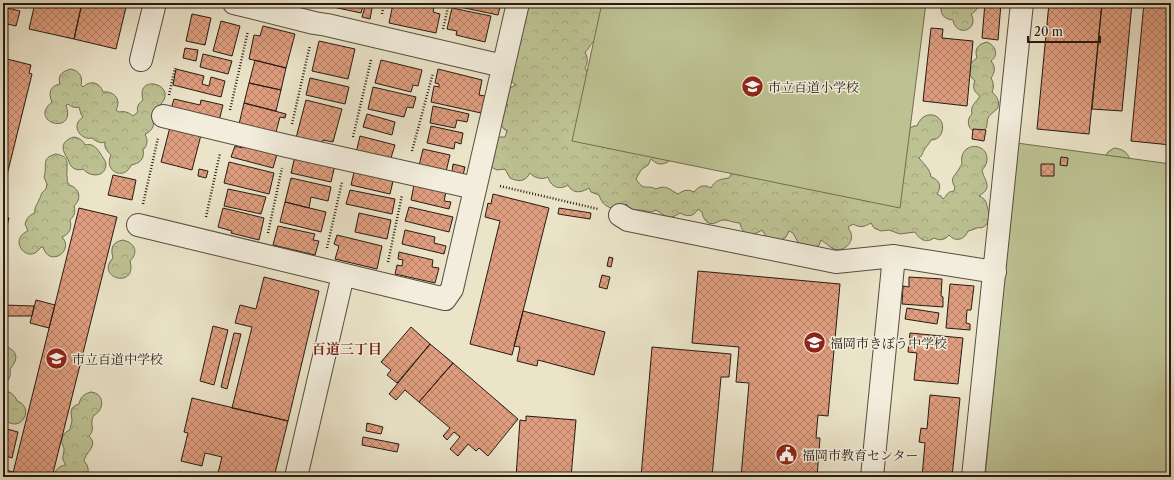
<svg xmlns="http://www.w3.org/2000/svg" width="1174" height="480" font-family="'Libre Caslon Text','Noto Serif JP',serif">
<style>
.forest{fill:url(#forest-crowns);stroke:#726e52}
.pitch{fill:#bdc293;stroke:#726e52}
.building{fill:url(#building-cross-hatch);stroke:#261b12}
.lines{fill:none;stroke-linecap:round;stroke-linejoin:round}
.minor-casing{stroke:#574d40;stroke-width:24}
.path{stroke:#261b12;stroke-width:2.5;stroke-dasharray:1 2;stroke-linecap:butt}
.minor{stroke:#f2eddc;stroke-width:22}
.labels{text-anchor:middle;stroke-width:3;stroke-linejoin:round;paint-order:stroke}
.poi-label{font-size:13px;fill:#261b12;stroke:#f2eddc;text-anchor:start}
.neighbourhood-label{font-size:14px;font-weight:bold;fill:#7a1f14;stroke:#f2eddc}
</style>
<defs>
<pattern id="forest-crowns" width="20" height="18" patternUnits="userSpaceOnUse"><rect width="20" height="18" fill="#bdc293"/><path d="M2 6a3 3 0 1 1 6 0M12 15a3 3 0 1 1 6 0" fill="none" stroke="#a2a67e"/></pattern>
<pattern id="building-cross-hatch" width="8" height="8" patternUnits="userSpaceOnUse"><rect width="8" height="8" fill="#df9e7f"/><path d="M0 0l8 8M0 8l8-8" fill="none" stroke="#b58067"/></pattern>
</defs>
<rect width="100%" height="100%" fill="#ebe4c9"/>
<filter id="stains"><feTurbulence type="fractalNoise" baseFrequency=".005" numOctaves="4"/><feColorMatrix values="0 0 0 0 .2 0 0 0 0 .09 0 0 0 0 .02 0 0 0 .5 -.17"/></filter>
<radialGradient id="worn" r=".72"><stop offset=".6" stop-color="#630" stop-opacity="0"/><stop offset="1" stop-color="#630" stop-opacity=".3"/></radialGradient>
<path class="forest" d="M512,3H611L596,41C589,43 590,49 585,52C588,58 588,63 585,68L588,73L671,160C664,165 658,166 651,159L648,165L641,170L636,179C644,192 646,184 656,189C666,184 670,190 678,194C684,190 688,189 694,192C698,186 705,184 711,188C715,180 721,179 729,178L735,167L908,129L914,126H917C925,105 949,117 941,134C939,138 935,140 931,140C929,144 926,147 924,150C922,154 923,155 919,158C924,164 930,169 931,177C940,180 942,187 937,194L941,196L943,199C948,195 946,192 954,191L955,187C949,178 955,176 959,169C962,164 958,168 962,164C958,142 987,141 987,159C987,163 985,167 982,170C984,181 994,187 979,196C986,199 986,202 988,209C990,216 990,225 981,228C980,228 978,227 977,228C974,229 973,230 968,231C965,239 956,243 949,235C945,240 940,241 934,238C926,244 919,239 915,232L900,234L889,230L881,231L874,228L871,223C864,227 860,228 853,224L848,227C849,229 850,231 851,233C854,243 844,252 834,249C829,247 826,243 821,240L819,245L813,249L800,246L793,233L789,231L786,237L780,241L767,238L762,230C752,237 742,235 740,223C734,223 729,220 724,220C720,220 718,222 715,223C707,226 703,218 702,212L698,209C694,217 687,217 680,213C668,221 666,216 656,210C649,214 647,210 640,210C634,210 630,210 626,204C614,212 603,208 599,195L591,192L589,188C581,193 573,194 568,185C559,191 550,186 548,177C542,180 534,178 530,173C525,182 519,182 510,178L505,169L497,170L489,166L494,137H505L507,131L504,129L500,123L502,110L508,106L506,102L508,89L516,85L514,84L510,78Z
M942,3H978C979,8 975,12 971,14C980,30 956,38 953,20C943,19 939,13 942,3Z
M987,42C996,46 999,55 991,61C996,67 995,72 991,78C994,84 994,87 992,92C997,96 1001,103 997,109C994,112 990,114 988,118C986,123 989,129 982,131C970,136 964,121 972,114C970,105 976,103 980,96C974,92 972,87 975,81C966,73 967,64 977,58C974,49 978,44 987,42Z
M71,69C79,71 83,76 81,85L83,87C90,80 100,82 103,92C110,91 118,95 118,103C118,105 117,108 116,110L119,112C125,111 128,112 133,116L138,112C136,107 139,103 143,100C135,72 180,85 160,105L161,109L156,120H153C155,126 151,132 145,134C148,140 148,145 143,150C145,159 139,164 131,165C125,181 103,172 111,155C107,151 104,148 105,142C100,144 96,141 92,138C83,140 74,131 78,122C79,120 82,118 83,117L81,114L79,107C75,108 71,107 68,104L66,105C77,137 27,122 52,102C48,93 50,86 60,84C57,75 63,71 71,69Z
M74,137C79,138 83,140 85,145C92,143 96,147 100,153C102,157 105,159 106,164C106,177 91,178 83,169C78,171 72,169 70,164C69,162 69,160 67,158C61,148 61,141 74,137Z
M1114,148C1123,149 1127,152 1130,159L1104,158L1108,152Z
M56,154C69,157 67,160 67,171C66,175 68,177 67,181L69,185C80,188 82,199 74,206C76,213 74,216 70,220C72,227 70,234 62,237C75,251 49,268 43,247H41C28,267 7,239 28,231L25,224C27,218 29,215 35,213C34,207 37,205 39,200C42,194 40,194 46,189L47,184L44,177C48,165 40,158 56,154Z
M123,240C135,243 139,252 130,261C138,290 94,278 113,258C110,247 113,242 123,240Z
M4,346C18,350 19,359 10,369C11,375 10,381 3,384V347Z
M3,391C10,391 15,395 17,401C35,407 22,434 5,420L3,421Z
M91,392C92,392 96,393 97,394C105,399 102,412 94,415C93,417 92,419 92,421C91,428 95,429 89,436C99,446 86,451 84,461C88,465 90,471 86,477H53C55,470 59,466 66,465C60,456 64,458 64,449C64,447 62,445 62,443C61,437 64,432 70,430C70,426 72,423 72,420C71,412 69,407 79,404C81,396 84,394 91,392Z"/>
<path class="pitch" d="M602,3H926L900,208L572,141Z
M1017,143L1171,164V477H985Z"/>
<path class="building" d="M35,3H82L74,39L29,29Z
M82,3H127L116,49L74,39Z
M325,3H364L361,13L324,5Z
M366,3H373L370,19L362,17Z
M397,3H435L433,12L440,14L436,33L389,23L393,4L396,5Z
M456,3H501L498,15L455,6Z
M985,3H1001L998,40L982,38Z
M1049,3H1102L1089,134L1037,129Z
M1102,3H1132L1122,111L1092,109Z
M1144,3H1171V145L1131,141Z
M3,7L20,11L16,26L3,23Z
M452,8L491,16L485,42L456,35L457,31L447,29Z
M192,14L211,18L205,45L186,41Z
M221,21L240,26L232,56L213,51Z
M263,26L295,34L286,68L249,59L254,35L260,36Z
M931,28L943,29L942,38L973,41L967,106L923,101Z
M319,41L355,49L348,79L312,71Z
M185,48L198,50L196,61L183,58Z
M203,54L232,61L228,74L200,67Z
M3,58L31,65L29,73L32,74L3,191Z
M255,60L286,68L281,90L249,83Z
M381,60L422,70L418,86L413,85L411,92L375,83Z
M176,69L204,76L202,84L209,86L211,77L225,81L221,97L173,85Z
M438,69L482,80L479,95L485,96L481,113L431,102L434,86L439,87V84L435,83Z
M310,78L349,87L345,104L306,95Z
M249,83L281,90L276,111L244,103Z
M373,87L416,97L413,108L407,107L404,117L368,109Z
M174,99L200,105L201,100L223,105L219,121L171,109Z
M306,100L342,109L333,142L323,140L322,145L296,138Z
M244,103L286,114L285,118L280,117L276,132L239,124Z
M433,106L469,114L467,122L457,120L455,128L430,123Z
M367,114L395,122L392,135L363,127Z
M431,126L463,133L461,144L455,142L454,149L427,143Z
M170,127L201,135L192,170L161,162Z
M973,129L986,130L984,141L972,139Z
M360,136L395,145L390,161L356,153Z
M244,142L278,151L273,168L231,157L235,146L242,148Z
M423,149L450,155L445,176L418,170Z
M295,156L335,165L331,182L291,173Z
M1061,157L1068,158L1067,166L1060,165Z
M229,162L274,173L269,194L224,183Z
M453,164L465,167L463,175L452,172Z
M1041,164H1054V176H1041Z
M355,168L394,177L390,194L351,185Z
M199,169L208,171L206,178L198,176Z
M113,175L136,180L132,200L108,195Z
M291,178L331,187L328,201L311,197L309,208L285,202Z
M414,185L446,192L444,201L451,202L449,209L411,200Z
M228,189L266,197L261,214L224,206Z
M350,190L395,199L392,214L346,204Z
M493,194L549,208L512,355L470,344L500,221L485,217L488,203L491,204Z
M285,202L326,212L321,232L280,222Z
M409,207L453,217L449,232L405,221Z
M79,208L117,217L52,477H12Z
M223,208L264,218L259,240L231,233L232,231L218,227Z
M559,208L591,213L590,219L558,214Z
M359,213L391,220L387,239L355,232Z
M3,217L9,218L3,241Z
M278,226L315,234L313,240L319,241L315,255L273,245Z
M405,230L435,237L434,243L446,246L444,254L402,244Z
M337,235L382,246L377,269L335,259L339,246L334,244Z
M399,252L433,260L432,267L439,268L435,283L395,274L397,265L402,266L403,260L398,259Z
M609,257L613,258L611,267L607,266Z
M698,271L840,284L828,416L818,415L816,438H820L817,477H741L749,383L736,382L739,347L692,343Z
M602,275L610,277L607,289L599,287Z
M264,277L319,291L288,421L232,408L252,327L235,323L240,305L256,309Z
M909,277L942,279L941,296L943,297V307L902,304L903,286L909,287Z
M950,284L974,286L971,310H967L966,323L970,324V330L946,328Z
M36,300L55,305L49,328L30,323Z
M3,305L34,306L32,316H3Z
M907,308L939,313L937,324L905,319Z
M523,311L605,332L594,375L538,360L537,366L517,361L520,347L514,346Z
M213,326L228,330L214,385L200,381Z
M411,327L430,344L397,383L387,375L391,370L381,362Z
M234,333L241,334L227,389L221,387Z
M910,333L963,338L958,384L914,380L917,353L908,352Z
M430,344L453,363L419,402L405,390L396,400L389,394Z
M652,347L731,354L729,377H721L712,477H641Z
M453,363L518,419L488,456L479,448L476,451L468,444L458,456L450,449L460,437L454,432L447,440L443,436L450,428L419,402Z
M930,395L960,398L952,477H922L925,443L919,442L921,428L927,429Z
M192,398L288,421L274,477H217L222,457L205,453L202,466L181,461L188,433L184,432Z
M526,416L576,420L571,477H516L520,420L526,421Z
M367,423L383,427L381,434L366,431Z
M3,428L18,432L12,458L3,455Z
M363,437L399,444L397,452L362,445Z
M3,469L13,472L12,477H3Z
M180,472L195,475V477H179Z"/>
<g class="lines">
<defs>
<path id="minor" d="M234,3L314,23L327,25L503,66
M141,60L155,3
M163,116L287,146L475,188
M620,215L628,220L836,262L894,256L995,272
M138,225L445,299L452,289L518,3
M296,477L343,275
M872,477L894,256
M973,477L1022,3"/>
</defs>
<use href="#minor" class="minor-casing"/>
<path class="path" d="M382,14L384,3
M443,29L449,3
M169,95L175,68
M230,110L248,31
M292,124L310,45
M353,137L371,60
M412,151L433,73
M500,186L598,209
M143,204L158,138
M206,217L220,153
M268,233L282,168
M327,248L342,182
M388,262L402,195"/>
<use href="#minor" class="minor"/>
</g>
<defs>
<symbol id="school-disc" viewBox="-11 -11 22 22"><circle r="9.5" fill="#8f2418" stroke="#f2eddc"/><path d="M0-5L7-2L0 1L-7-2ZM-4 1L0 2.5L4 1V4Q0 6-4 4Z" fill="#fff"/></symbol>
<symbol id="civic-disc" viewBox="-11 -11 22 22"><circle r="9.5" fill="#8f2418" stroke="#f2eddc"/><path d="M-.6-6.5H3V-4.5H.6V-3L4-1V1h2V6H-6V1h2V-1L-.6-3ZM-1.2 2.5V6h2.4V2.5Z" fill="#fff"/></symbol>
</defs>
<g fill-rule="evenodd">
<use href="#school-disc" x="740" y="74" width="25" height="25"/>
<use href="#school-disc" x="802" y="330" width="25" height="25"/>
<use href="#school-disc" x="44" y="346" width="25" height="25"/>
<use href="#civic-disc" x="774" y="442" width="25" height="25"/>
</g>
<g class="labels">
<g class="poi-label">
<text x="768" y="92">市立百道小学校</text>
<text x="830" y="348">福岡市きぼう中学校</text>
<text x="72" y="364">市立百道中学校</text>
<text x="802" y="460">福岡市教育センター</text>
</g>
<g class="neighbourhood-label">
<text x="347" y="354">百道三丁目</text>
</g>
</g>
<rect width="1174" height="480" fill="none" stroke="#ebe4c9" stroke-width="16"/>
<rect x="4" y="4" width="1166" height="472" fill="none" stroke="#261b12" stroke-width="2"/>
<rect x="8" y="8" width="1158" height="464" fill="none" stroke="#261b12"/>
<path d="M1028 36v6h72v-6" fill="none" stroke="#261b12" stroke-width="2"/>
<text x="1034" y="36" font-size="12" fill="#261b12" stroke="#f2eddc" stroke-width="3" paint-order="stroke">20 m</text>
<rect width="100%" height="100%" filter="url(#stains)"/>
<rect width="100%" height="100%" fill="url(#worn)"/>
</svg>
